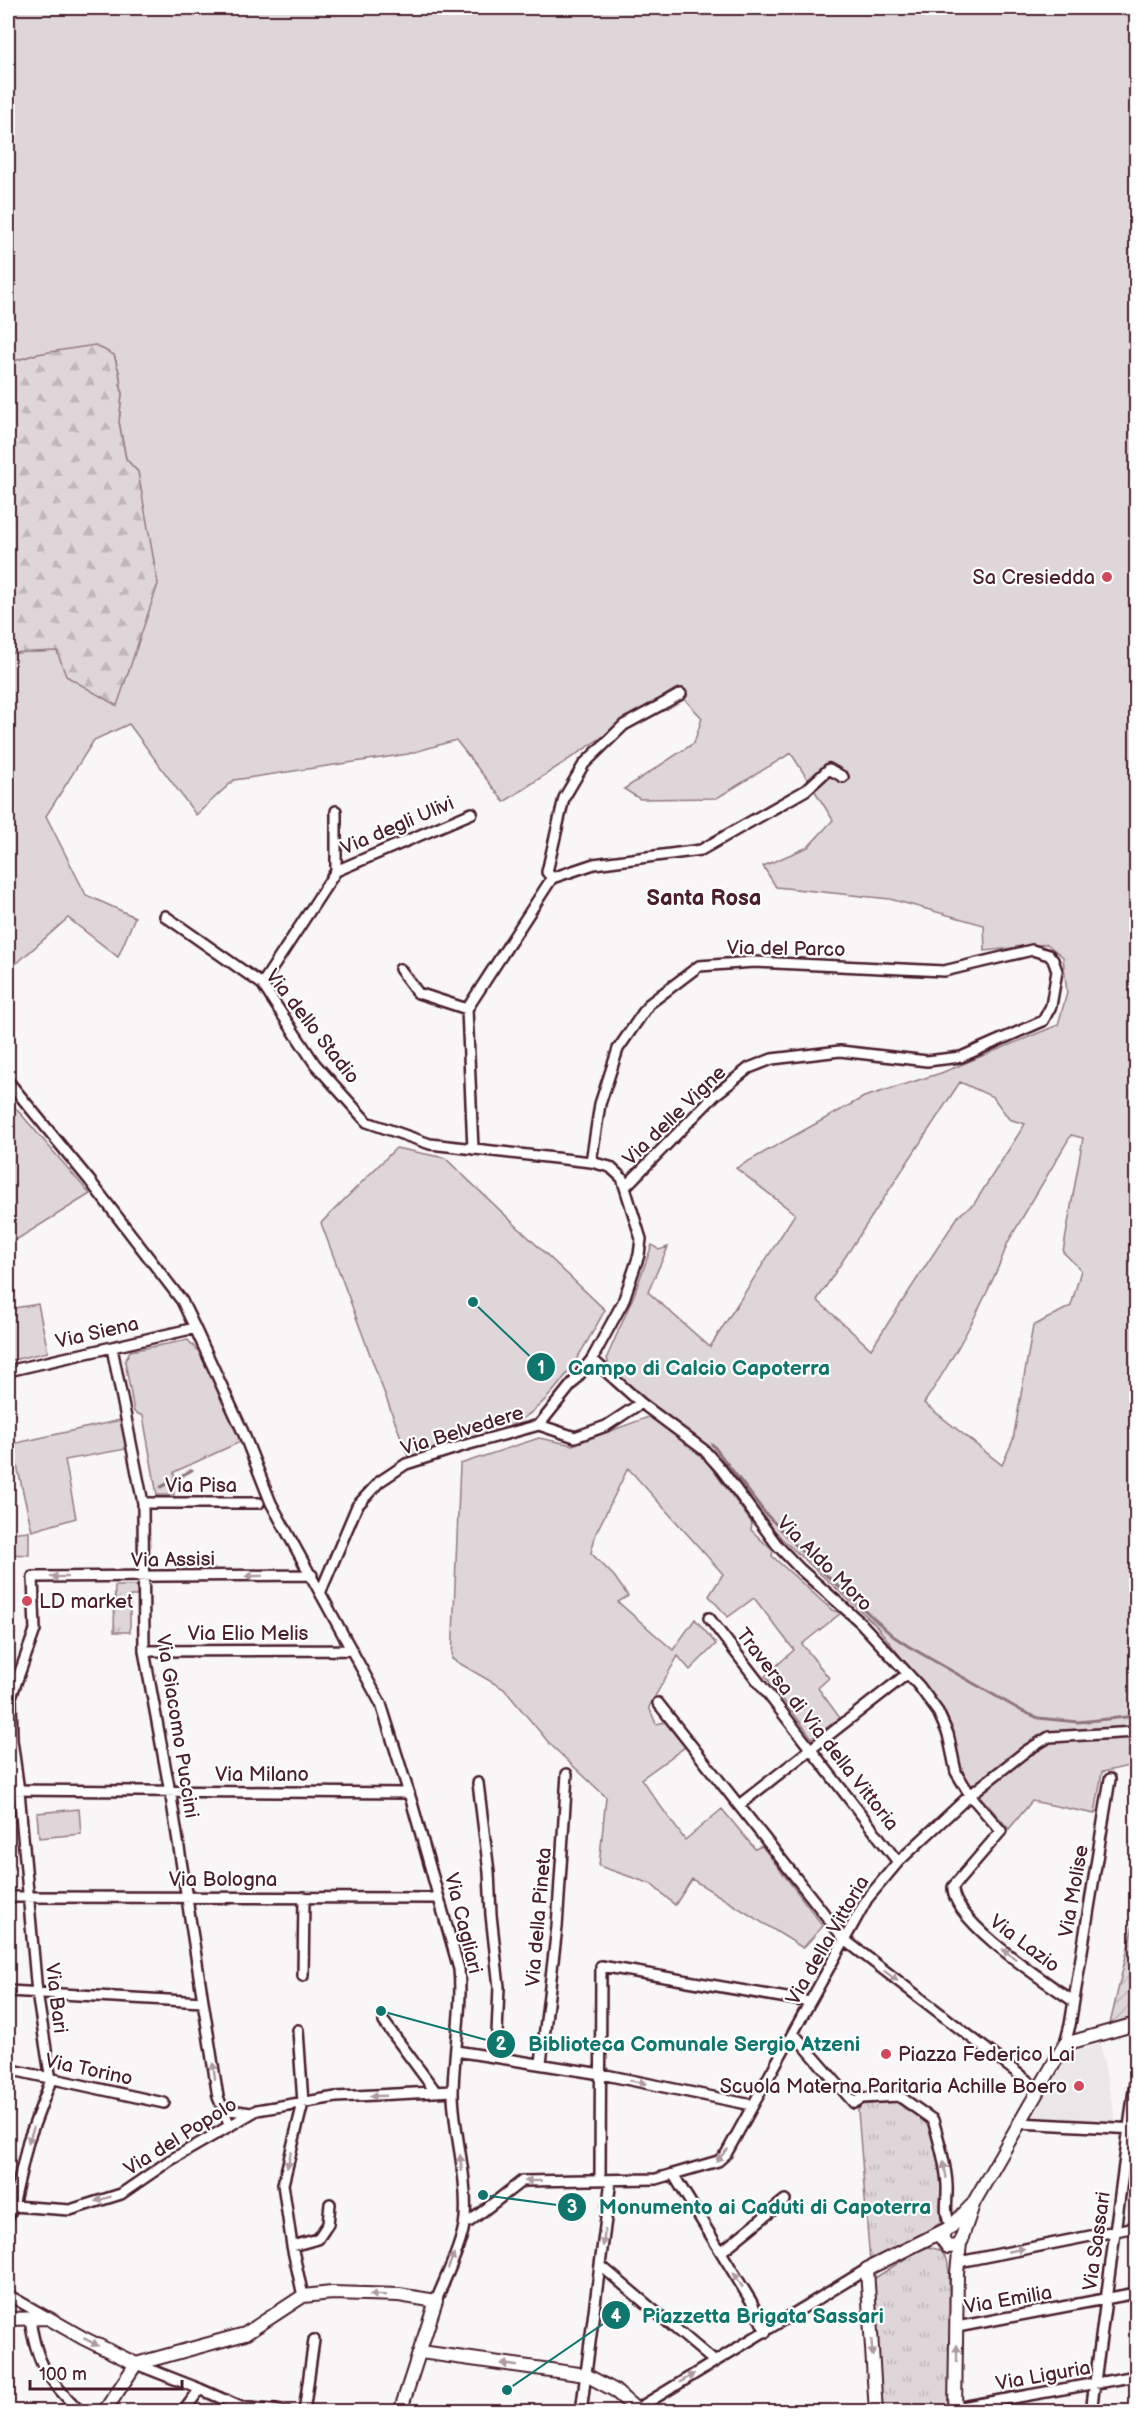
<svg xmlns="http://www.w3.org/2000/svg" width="1144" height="2419" font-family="'Balsamiq Sans',sans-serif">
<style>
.built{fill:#ebe6e8}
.grass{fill:#ded6d9;stroke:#947a82;stroke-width:1.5;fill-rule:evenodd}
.forest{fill:url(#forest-firs);stroke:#947a82;stroke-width:1.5}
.park{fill:url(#park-tufts);stroke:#947a82;stroke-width:1.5}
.garden{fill:url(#garden-furrows);stroke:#947a82;stroke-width:1.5}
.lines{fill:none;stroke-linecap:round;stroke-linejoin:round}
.stream{stroke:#8f747b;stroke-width:3}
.minor-casing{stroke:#4a1f2b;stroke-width:14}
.tertiary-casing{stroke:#4a1f2b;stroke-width:16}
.minor{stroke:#fff;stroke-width:9}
.tertiary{stroke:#fff;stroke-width:12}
.oneway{fill:#ae9aa0}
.poi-dot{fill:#d1495b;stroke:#fff;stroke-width:2}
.labels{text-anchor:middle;stroke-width:4.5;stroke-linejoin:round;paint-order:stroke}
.poi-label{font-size:20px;fill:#4a1f2b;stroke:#fff;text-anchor:end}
.street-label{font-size:20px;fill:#4a1f2b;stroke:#fff}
.quarter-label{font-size:22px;font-weight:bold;fill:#4a1f2b;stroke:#fff}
.leader{fill:none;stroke:#0f766e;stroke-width:2}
.callout-dot{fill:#0f766e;stroke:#fff;stroke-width:2}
.mark-label{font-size:18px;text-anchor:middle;font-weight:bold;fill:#fff}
.callout-label{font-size:21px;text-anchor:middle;font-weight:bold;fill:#0f766e;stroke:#fff;stroke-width:4.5;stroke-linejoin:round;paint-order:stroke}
</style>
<defs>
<pattern id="forest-firs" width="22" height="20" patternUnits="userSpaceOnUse" patternTransform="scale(1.5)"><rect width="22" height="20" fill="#ded6d9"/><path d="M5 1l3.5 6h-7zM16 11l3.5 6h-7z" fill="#c0b7ba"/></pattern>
<pattern id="park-tufts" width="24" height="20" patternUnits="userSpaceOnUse" patternTransform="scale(1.5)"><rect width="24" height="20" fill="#ded6d9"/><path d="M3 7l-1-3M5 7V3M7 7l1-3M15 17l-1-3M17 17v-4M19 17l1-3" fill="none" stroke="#c0b7ba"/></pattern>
<pattern id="garden-furrows" width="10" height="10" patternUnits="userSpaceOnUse" patternTransform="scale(1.5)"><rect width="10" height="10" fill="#ded6d9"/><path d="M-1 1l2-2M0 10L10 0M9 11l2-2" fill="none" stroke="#c0b7ba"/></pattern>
</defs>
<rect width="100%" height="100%" fill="#f8f6f7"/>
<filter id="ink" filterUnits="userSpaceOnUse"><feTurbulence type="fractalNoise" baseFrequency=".0167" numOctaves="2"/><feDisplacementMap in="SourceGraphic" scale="12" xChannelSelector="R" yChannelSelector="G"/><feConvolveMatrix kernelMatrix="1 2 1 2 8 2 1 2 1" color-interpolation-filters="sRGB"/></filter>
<g filter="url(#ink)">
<path class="built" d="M1100,2044L1116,2123L1032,2119L1067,2053Z"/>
<path class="grass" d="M8,8H1136V1728H1130L1129,1766L1102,1772L1095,1814L1032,1801L1009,1829L962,1776L947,1716L875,1624L781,1538L707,1445L616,1376L609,1369L607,1357L634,1295L652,1245L659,1250L668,1247L648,1292L710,1347L795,1214L736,1168L864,1097L941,1073L1058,1025L1067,993L1063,957L1047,944L985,951L984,925L890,899L776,887L763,866L808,847L833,820L791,753L717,798L640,799L624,789L694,743L702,718L675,689L504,802L456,740L408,754L234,780L196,815L129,724L94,740L46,816L86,895L135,917L118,957L68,918L8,971V653L57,651L138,472L126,459L119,422L122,393L119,372L114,355L37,354L8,363ZM960,1082L993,1097L1009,1119L1025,1124L974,1204L959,1215L871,1349L817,1300ZM1071,1135L1083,1138L1063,1252L1081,1270L1071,1306L1033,1326L1013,1440L1002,1465L924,1403C954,1358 990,1293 1008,1242Z
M8,1099L90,1194L8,1245Z
M396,1148L445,1158L605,1310C580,1355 552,1410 501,1430C483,1438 462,1439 443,1445C431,1449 420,1454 409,1459L321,1223Z
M38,1304L48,1352L8,1361V1309Z
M188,1340L197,1350L200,1351L233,1416L242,1441L174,1472V1495H157L143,1416L134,1412L125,1361L130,1351Z
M651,1416L702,1455L752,1523L751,1530L773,1551L772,1556L832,1610L841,1613L802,1644L829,1678L818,1688L840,1718L812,1738L765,1676L794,1650L754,1598L728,1617L709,1596L723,1574L628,1468L596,1533L591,1553L614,1576L628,1596L618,1602L673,1650L695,1619L716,1644L690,1670L678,1656L649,1707L656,1724L665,1722L685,1747L641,1779L685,1840L722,1809L755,1849L762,1846L823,1926L803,1948L692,1879L675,1905L651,1884L599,1866L606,1797L550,1744L504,1689L452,1659L460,1464L539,1438L573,1445Z
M121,1420L126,1449L65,1460L76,1518L32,1531L12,1444Z
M29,1531V1555L8,1554V1533Z
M79,1809L81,1834L39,1838L37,1813Z"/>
<path class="forest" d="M95,345L114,355L119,372L122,393L119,422L126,459L138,472L158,584L117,706L66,676L57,651L8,653V363L37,354Z"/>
<path class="park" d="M115,1586H137V1596H130V1632H114Z
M894,2101L927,2123L935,2143L943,2177L940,2206L941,2223L870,2262L858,2111L861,2105Z
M928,2247L940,2250L947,2259L949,2272L951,2407L881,2411L872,2280L917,2251Z"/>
<path class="garden" d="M1136,1913V2016L1110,2024Z"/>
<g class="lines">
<path class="stream" d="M712,1444L765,1513L815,1565L893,1636L908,1646L1022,1711L1038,1718L1078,1722L1136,1716
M161,1487L192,1470"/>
<defs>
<path id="minor" d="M336,811V871
M552,878L547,872L564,798L584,764L624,725L681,694
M165,916L262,984L315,1064L367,1122L430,1144L591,1162L610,1167L622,1178L641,1239L639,1255L623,1302L592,1359L539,1425L466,1445L406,1464L379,1482L357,1506L321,1591
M400,969L418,993L467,1009
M262,984L336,871L472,813
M8,1081L90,1181L182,1301L195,1328L243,1432L271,1503L381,1704L412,1803L459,1969C463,2011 453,2052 453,2094C454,2135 468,2176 465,2218C463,2243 446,2276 436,2301
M473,1149L467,1009L552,878L594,864L701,850L806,790L829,769L843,777
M591,1162L600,1104L618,1049L649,1004L699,966L754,962L944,971L1032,950L1049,955L1053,960L1057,971L1051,1006L1043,1021L961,1057L927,1061L840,1051L772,1059L749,1068L715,1095L626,1186
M112,1348L143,1503L144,1651L172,1803L218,2097L230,2126
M592,1359L641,1403L704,1450L721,1469L777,1545L800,1569L860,1622L919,1686L938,1712L948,1734L956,1772L970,1795L1001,1831L953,1887C951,1921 1045,1981 1073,2001
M8,1371L195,1328
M539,1425L575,1437L606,1426L641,1403
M143,1503H259
M709,1618L898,1862
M144,1651L352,1650
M658,1703L845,1940L1038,2089
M478,1783L489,1872L491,1915L499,1987L496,2057
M8,1790L409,1793
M739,1805L907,1674
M8,1897L439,1898
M303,1976L304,1897
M8,1991L203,2002
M384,2022L436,2092
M298,2030L303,2103L283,2184L292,2246L303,2296
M794,2034L854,2103L862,2098L899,2096L933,2120C939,2140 946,2164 947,2185C948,2201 943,2212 951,2227
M1065,2044L1070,2025L1110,1779
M456,2051L601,2074L752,2105
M541,2063L557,1927L567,1774
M8,2069L164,2103
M223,2109L251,2113
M1018,2123L1136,2129
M673,2174L751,2301L766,2332
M600,2180L601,1966L810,2002
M13,2206L70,2210L121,2194L169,2161L257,2110L336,2097L453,2091
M8,2218L13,2206L28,2141L51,2080L37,1993L19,1791L12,1740L11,1697L35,1630L33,1577L312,1575
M465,2221L469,2222L522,2181L656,2179L718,2161L726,2154L867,1899L898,1862L970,1795L1026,1751L1049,1737L1136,1732
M292,2246L318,2239L328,2224L330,2204
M721,2252L785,2200
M959,2262L1136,2227
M600,2265L715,2362
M8,2295L47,2317
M30,2318C36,2364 48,2380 81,2412
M957,2327L1136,2293
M136,2364L200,2389L241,2407L288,2412
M956,2408L1136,2376
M637,2409L867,2269
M183,2412L200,2389
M304,2412L314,2340
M581,2412L611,2180
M1091,2412L1136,2075"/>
<path id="tertiary" d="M945,2230L942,2239L948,2247L958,2246L962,2240
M962,2237L974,2202L1065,2044L1136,2024
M8,2319L48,2318L83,2338L136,2364
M421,2352L586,2375L614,2390L639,2412
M136,2364L245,2334L303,2296L332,2293L399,2295L436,2301L400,2412
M104,2412L136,2364
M876,2412L867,2269L951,2227L971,2206
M955,2412L957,2273L960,2243"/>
</defs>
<use href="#minor" class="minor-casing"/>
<use href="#tertiary" class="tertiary-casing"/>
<use href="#minor" class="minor"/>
<use href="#tertiary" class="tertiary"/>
</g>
<defs><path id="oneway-solid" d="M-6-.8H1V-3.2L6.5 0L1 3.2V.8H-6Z" transform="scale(1.5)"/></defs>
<g class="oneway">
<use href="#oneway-solid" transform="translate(254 1576) rotate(179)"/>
<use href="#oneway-solid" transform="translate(59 1577) rotate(180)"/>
<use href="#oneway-solid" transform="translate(1009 1954) rotate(-143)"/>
<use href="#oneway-solid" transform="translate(891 1976) rotate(37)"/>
<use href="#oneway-solid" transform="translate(214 2071) rotate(-98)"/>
<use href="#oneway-solid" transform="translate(638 2082) rotate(12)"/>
<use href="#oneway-solid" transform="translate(378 2096) rotate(178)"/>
<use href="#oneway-solid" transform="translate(31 2135) rotate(109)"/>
<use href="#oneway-solid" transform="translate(722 2155) rotate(135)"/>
<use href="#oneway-solid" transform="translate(289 2160) rotate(104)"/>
<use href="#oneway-solid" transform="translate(461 2163) rotate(-97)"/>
<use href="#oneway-solid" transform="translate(945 2170) rotate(-101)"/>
<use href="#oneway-solid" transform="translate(533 2181) rotate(179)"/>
<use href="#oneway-solid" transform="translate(103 2199) rotate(163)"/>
<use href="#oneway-solid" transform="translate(604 2238) rotate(97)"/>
<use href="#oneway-solid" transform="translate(1016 2250) rotate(-11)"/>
<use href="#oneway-solid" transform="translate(451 2261) rotate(-69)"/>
<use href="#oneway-solid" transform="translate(738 2280) rotate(-122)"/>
<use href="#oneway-solid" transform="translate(378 2295) rotate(-179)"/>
<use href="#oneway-solid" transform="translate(91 2342) rotate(27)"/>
<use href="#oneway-solid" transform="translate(872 2348) rotate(86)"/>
<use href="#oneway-solid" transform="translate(957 2353) rotate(-90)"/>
<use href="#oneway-solid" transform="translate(509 2365) rotate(-172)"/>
<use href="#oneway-solid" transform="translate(687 2378) rotate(-31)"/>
</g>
</g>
<g class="poi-dot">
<circle cx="1107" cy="577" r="6"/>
<circle cx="27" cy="1601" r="6"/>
<circle cx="886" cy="2054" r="6"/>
<circle cx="1079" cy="2086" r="6"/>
</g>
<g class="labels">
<g class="poi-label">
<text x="1095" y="584">Sa Cresiedda</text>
<text x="39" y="1608" text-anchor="start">LD market</text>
<text x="898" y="2061" text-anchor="start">Piazza Federico Lai</text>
<text x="1067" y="2093">Scuola Materna Paritaria Achille Boero</text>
</g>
<g class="street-label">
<text transform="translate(397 825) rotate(-23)" y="7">Via degli Ulivi</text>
<text transform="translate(786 948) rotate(1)" y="7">Via del Parco</text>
<text transform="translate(313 1026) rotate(52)" y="7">Via dello Stadio</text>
<text transform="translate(674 1115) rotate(-44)" y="7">Via delle Vigne</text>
<text transform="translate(97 1332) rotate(-13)" y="7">Via Siena</text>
<text transform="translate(462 1430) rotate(-17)" y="7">Via Belvedere</text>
<text x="201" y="1492">Via Pisa</text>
<text transform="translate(173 1559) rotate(-1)" y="7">Via Assisi</text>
<text transform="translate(825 1563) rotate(45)" y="7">Via Aldo Moro</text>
<text x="248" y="1640">Via Elio Melis</text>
<text transform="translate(178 1726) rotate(81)" y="7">Via Giacomo Puccini</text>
<text transform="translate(818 1729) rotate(52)" y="7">Traversa di Via della Vittoria</text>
<text x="262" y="1781">Via Milano</text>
<text x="223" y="1886">Via Bologna</text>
<text transform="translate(1073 1891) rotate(-80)" y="7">Via Molise</text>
<text transform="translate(538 1917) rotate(-85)" y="7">Via della Pineta</text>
<text transform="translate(464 1923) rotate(76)" y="7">Via Cagliari</text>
<text transform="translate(827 1940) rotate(-60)" y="7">Via della Vittoria</text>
<text transform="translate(1025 1943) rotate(37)" y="7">Via Lazio</text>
<text transform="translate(57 1998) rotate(83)" y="7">Via Bari</text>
<text transform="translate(89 2069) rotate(12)" y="7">Via Torino</text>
<text transform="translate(180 2136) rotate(-32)" y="7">Via del Popolo</text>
<text transform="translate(1096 2241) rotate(-82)" y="7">Via Sassari</text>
<text transform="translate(1008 2299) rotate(-10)" y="7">Via Emilia</text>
<text transform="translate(1043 2375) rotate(-10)" y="7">Via Liguria</text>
</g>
<g class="quarter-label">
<text x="704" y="905">Santa Rosa</text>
</g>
</g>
<path class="leader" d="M473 1302L541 1367M381 2011L501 2044M483 2195L572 2207M507 2390L616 2315"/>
<g class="callout-dot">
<circle cx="473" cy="1302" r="6"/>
<circle cx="381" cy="2011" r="6"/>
<circle cx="483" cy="2195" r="6"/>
<circle cx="507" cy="2390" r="6"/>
<circle cx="541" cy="1367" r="15"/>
<circle cx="501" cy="2044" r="15"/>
<circle cx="572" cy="2207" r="15"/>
<circle cx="616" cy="2315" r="15"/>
</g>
<g class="mark-label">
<text x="541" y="1374">1</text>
<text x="501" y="2050">2</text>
<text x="572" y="2213">3</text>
<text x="616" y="2322">4</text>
</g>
<g class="callout-label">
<text x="699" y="1375">Campo di Calcio Capoterra</text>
<text x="694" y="2051">Biblioteca Comunale Sergio Atzeni</text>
<text x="765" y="2214">Monumento ai Caduti di Capoterra</text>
<text x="763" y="2323">Piazzetta Brigata Sassari</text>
</g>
<rect width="1144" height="2419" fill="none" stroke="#fff" stroke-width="30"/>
<rect x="15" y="15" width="1114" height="2389" fill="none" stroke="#4a1f2b" stroke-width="2" filter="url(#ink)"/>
<path d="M30 2380v9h152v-9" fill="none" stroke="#4a1f2b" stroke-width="3"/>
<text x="39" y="2380" font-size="18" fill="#4a1f2b" stroke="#ffffff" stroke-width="4.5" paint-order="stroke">100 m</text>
</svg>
